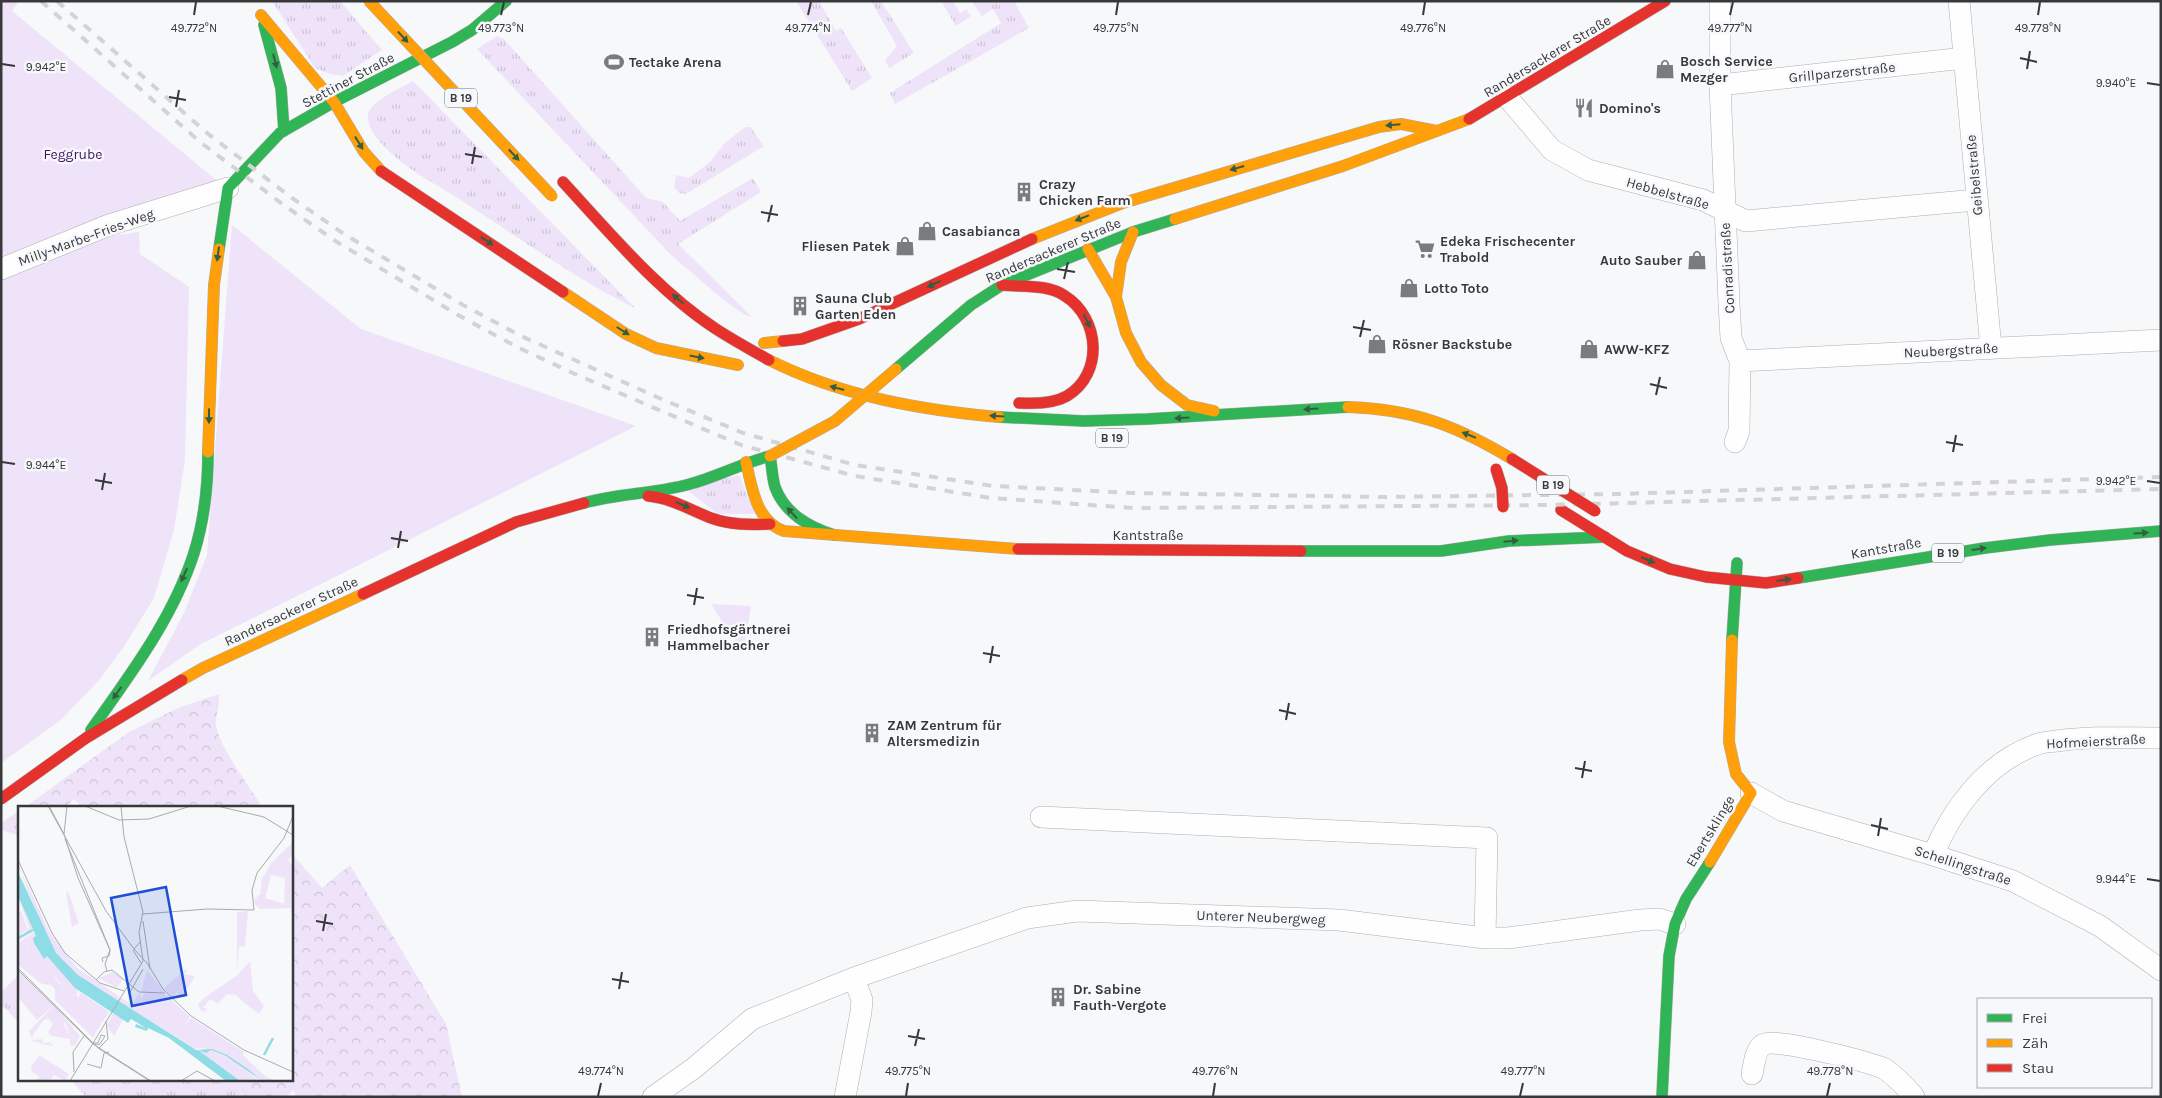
<svg xmlns="http://www.w3.org/2000/svg" width="2162" height="1098" font-family="Karla,sans-serif">
<style>
.grass{fill:url(#grass-tufts)}
.forest{fill:url(#forest-crowns)}
.green{fill:#efe3f9}
.lines{fill:none;stroke-linecap:round;stroke-linejoin:round}
.street-casing{stroke:#adaeaf;stroke-width:22}
.fast-casing{stroke:#adaeaf;stroke-width:12}
.slow-casing{stroke:#adaeaf;stroke-width:12}
.jam-casing{stroke:#adaeaf;stroke-width:12}
.street{stroke:#fefefe;stroke-width:21}
.fast{stroke:#30b455;stroke-width:11}
.slow{stroke:#ff9f0a;stroke-width:11}
.jam{stroke:#e5322d;stroke-width:11}
.rail{stroke:#d3d3d5;stroke-width:4;stroke-dasharray:9 9;stroke-linecap:butt}
.slow-bridge-casing{stroke:#adaeaf;stroke-width:12;stroke-linecap:butt}
.jam-bridge-casing{stroke:#adaeaf;stroke-width:12;stroke-linecap:butt}
.slow-bridge{stroke:#ff9f0a;stroke-width:11}
.jam-bridge{stroke:#e5322d;stroke-width:11}
.oneway{fill:#355d41}
.ticks{fill:none;stroke:#373839;stroke-width:2}
.labels{text-anchor:middle;stroke-width:5;stroke-linejoin:round;paint-order:stroke}
.shield{fill:#f6f8fb;stroke:#707273;stroke-width:1}
.shield-label{font-size:12px;font-weight:bold;fill:#373839}
.street-label{font-size:14px;fill:#373839;stroke:#f6f8fb}
.poi-label{font-size:14px;font-weight:bold;fill:#373839;stroke:#f6f8fb;text-anchor:start}
.park-label{font-size:14px;fill:#44105f;stroke:#f6f8fb}
.inset-river{fill:none;stroke:#8edce5;stroke-width:2.5}
.inset-road{fill:none;stroke:#aaabad;stroke-width:1}
.view{fill:#1d4ed8;fill-opacity:0.15;stroke:#1d4ed8;stroke-width:2.5}
.inset-edge{fill:none;stroke:#373839;stroke-width:2.5}
.ticks-label{font-size:12px;text-anchor:middle;fill:#373839;stroke:#f6f8fb;stroke-width:5;stroke-linejoin:round;paint-order:stroke}
</style>
<defs>
<pattern id="grass-tufts" width="24" height="20" patternUnits="userSpaceOnUse" patternTransform="scale(1.25)"><rect width="24" height="20" fill="#efe3f9"/><path d="M3 7l-1-3M5 7V3M7 7l1-3M15 17l-1-3M17 17v-4M19 17l1-3" fill="none" stroke="#cec4d6"/></pattern>
<pattern id="forest-crowns" width="20" height="18" patternUnits="userSpaceOnUse" patternTransform="scale(1.25)"><rect width="20" height="18" fill="#efe3f9"/><path d="M2 6a3 3 0 1 1 6 0M12 15a3 3 0 1 1 6 0" fill="none" stroke="#cec4d6"/></pattern>
</defs>
<rect width="100%" height="100%" fill="#f7f8fa"/>
<path class="grass" d="M272,1H340L382,50L343,76L330,74L315,68Z
M796,1H819L836,31L841,28L872,78L852,91Z
M871,1H881L914,53L889,68L885,60L897,46Z
M941,1H953L960,13L966,9L971,16L956,26Z
M1014,1L1029,28L895,104L890,93L1001,23L993,9L982,16L972,2Z
M497,36L504,39L646,198L663,202L680,221L753,178L761,192L678,244L752,317L745,315L725,301L671,255L477,49Z
M413,81L635,308C577,280 524,241 470,206C445,189 415,175 392,154C382,144 368,132 368,117C367,102 401,88 413,81Z
M745,127H750L764,146L686,194L679,193L674,187L676,175L689,178L710,162L725,143Z
M739,475L755,514H717L685,488Z
M19,975V1023L1,1004V992Z
M70,1079H231L246,1097H86Z"/>
<path class="forest" d="M219,694C220,705 215,718 216,725C219,747 250,787 262,807H82L74,799L66,807H25L129,732L178,708Z
M19,811V839L15,834L1,830V823Z
M291,853L322,888L350,865L446,1024L462,1097H297L293,1090L286,1097H246L231,1079H291Z"/>
<path class="green" d="M1,1H19L12,11L221,184L1,262Z
M232,225L361,329L636,426L199,645L148,681L184,613L207,555Z
M139,232L140,254L189,287L185,460L174,530L154,598L125,645L100,679L61,720L1,763V271L85,239Z
M711,604L751,606L743,654Z"/>
<g class="lines">
<defs>
<path id="street" d="M1720,1V85L1729,303L1731,338L1740,361L1739,431L1735,442
M1959,1L1991,348
M1720,85L1964,58
M1507,97L1552,150L1588,170L1703,200L1746,221L1976,200
M1,269L109,225L228,188
M1740,361L2161,340
M1751,793L1783,811L1933,855L2013,881L2100,926L2161,970
M1041,817L1487,838L1485,938
M1933,855C1952,809 1986,763 2035,745C2041,742 2050,742 2057,741C2091,736 2126,738 2161,738
M1752,1074C1754,1065 1755,1051 1762,1045C1772,1036 1867,1062 1883,1068C1891,1072 1909,1090 1914,1097
M653,1097L694,1068L752,1019L854,978L1027,918L1077,911L1339,920L1485,938H1508L1640,920L1659,919L1675,924
M845,1097L861,1012L862,1000L854,978"/>
<path id="fast" d="M264,25L281,88L284,131
M219,249L228,188L280,133L334,102L452,42L472,30L506,1
M896,369L971,305L1002,285L1133,232L1175,219
M999,417L1084,421L1148,419L1348,407
M584,503C619,493 655,494 690,484C717,477 742,463 770,456C772,466 772,477 775,487C785,514 809,527 834,535
M1301,551H1441L1509,541L1605,537
M1798,578L1985,548L2050,540L2161,531
M1732,640L1737,563
M91,730C130,675 173,618 194,553C204,521 208,486 208,452
M1662,1097L1669,956L1675,924L1686,899L1710,862"/>
<path id="slow" d="M261,15L334,102L364,152L381,171
M1175,219L1343,166L1469,119
M1032,239L1123,203L1379,127L1401,124L1437,131
M1088,249L1116,297L1126,333L1141,362L1161,385L1187,405L1214,411
M563,292L626,334L656,348L738,365
M1116,297L1121,262L1133,232
M764,343L783,341
M769,360C841,396 920,410 999,417
M1348,407C1414,409 1457,426 1512,459
M208,452L214,285L219,249
M746,462C752,488 756,521 784,531L1018,549
M182,680L203,668L363,594
M1710,862L1751,793L1736,774L1729,742L1732,640"/>
<path id="jam" d="M1469,119L1665,1
M381,171L563,292
M563,182C610,233 658,291 716,329C733,340 751,350 769,360
M1002,285C1022,287 1048,284 1065,296C1100,318 1104,374 1067,396C1053,404 1035,404 1019,403
M783,341L802,339L859,319L1032,239
M648,496C671,498 690,510 711,518C730,525 750,525 770,524
M1561,510L1627,551L1670,569L1706,577L1766,583L1798,578
M1018,549L1301,551
M363,594L516,522L584,503
M1,799L86,738L182,680"/>
</defs>
<use href="#street" class="street-casing"/>
<use href="#fast" class="fast-casing"/>
<use href="#slow" class="slow-casing"/>
<use href="#jam" class="jam-casing"/>
<use href="#street" class="street"/>
<use href="#fast" class="fast"/>
<use href="#slow" class="slow"/>
<use href="#jam" class="jam"/>
<path class="rail" d="M41,1L200,142L285,206L337,242L458,315L517,347L575,374L741,445L855,476L991,498L1134,508L1548,505L2161,489
M57,1L207,133L292,198L344,234L463,305L521,336L659,398L743,433L855,465L993,486L1133,493L1382,497L1619,494L2161,477"/>
<defs>
<path id="slow-bridge" d="M369,1L552,196
M770,456L835,421L896,369"/>
<path id="jam-bridge" d="M1512,459L1595,511
M1496,469L1502,488L1503,507"/>
</defs>
<use href="#slow-bridge" class="slow-bridge-casing"/>
<use href="#jam-bridge" class="jam-bridge-casing"/>
<use href="#slow-bridge" class="slow-bridge"/>
<use href="#jam-bridge" class="jam-bridge"/>
</g>
<defs><path id="oneway-solid" d="M-6-.8H1V-3.2L6.5 0L1 3.2V.8H-6Z" transform="scale(1.25)"/></defs>
<g class="oneway">
<use href="#oneway-solid" transform="translate(403 37) rotate(47)"/>
<use href="#oneway-solid" transform="translate(275 61) rotate(75)"/>
<use href="#oneway-solid" transform="translate(1393 125) rotate(175)"/>
<use href="#oneway-solid" transform="translate(359 143) rotate(58)"/>
<use href="#oneway-solid" transform="translate(514 155) rotate(47)"/>
<use href="#oneway-solid" transform="translate(1237 168) rotate(164)"/>
<use href="#oneway-solid" transform="translate(1082 218) rotate(159)"/>
<use href="#oneway-solid" transform="translate(487 241) rotate(34)"/>
<use href="#oneway-solid" transform="translate(218 254) rotate(98)"/>
<use href="#oneway-solid" transform="translate(934 284) rotate(155)"/>
<use href="#oneway-solid" transform="translate(678 299) rotate(-140)"/>
<use href="#oneway-solid" transform="translate(1087 321) rotate(64)"/>
<use href="#oneway-solid" transform="translate(623 331) rotate(32)"/>
<use href="#oneway-solid" transform="translate(697 357) rotate(11)"/>
<use href="#oneway-solid" transform="translate(837 388) rotate(-165)"/>
<use href="#oneway-solid" transform="translate(1311 409) rotate(177)"/>
<use href="#oneway-solid" transform="translate(209 416) rotate(90)"/>
<use href="#oneway-solid" transform="translate(997 416) rotate(-176)"/>
<use href="#oneway-solid" transform="translate(1182 418) rotate(176)"/>
<use href="#oneway-solid" transform="translate(1469 435) rotate(-158)"/>
<use href="#oneway-solid" transform="translate(683 505) rotate(23)"/>
<use href="#oneway-solid" transform="translate(792 513) rotate(-133)"/>
<use href="#oneway-solid" transform="translate(2141 533) rotate(-4)"/>
<use href="#oneway-solid" transform="translate(1511 541) rotate(-5)"/>
<use href="#oneway-solid" transform="translate(1979 549) rotate(-8)"/>
<use href="#oneway-solid" transform="translate(1648 560) rotate(22)"/>
<use href="#oneway-solid" transform="translate(184 575) rotate(114)"/>
<use href="#oneway-solid" transform="translate(1784 580) rotate(-8)"/>
<use href="#oneway-solid" transform="translate(117 693) rotate(125)"/>
</g>
<path class="ticks" d="M194,15L196,2M501,15L504,2M808,15L811,2M1116,15L1118,2M1423,15L1425,2M1730,15L1733,2M2038,15L2040,2M2020,58L2037,62M2,64L15,66M2027,69L2030,51M2147,83L2160,85M169,97L186,100M176,107L179,90M465,154L482,157M472,164L475,147M761,212L778,215M768,222L772,205M1057,269L1075,272M1064,279L1068,262M1353,327L1371,330M1360,337L1364,320M1650,384L1667,388M1656,395L1660,377M1946,442L1963,445M1953,452L1956,435M2,462L15,464M95,480L112,483M2147,481L2160,483M102,490L105,473M391,538L408,541M398,548L401,531M687,595L704,598M694,605L697,588M983,653L1000,656M990,663L993,646M1279,710L1296,714M1286,720L1289,703M1575,768L1592,771M1582,778L1585,761M1871,825L1888,829M1878,836L1881,818M2147,879L2160,881M316,921L333,924M323,931L326,914M612,979L629,982M619,989L622,972M908,1036L925,1039M915,1046L919,1029M598,1096L601,1083M906,1096L908,1083M1213,1096L1215,1083M1520,1096L1523,1083M1827,1096L1830,1083"/>
<defs>
<symbol id="stadium-bare" viewBox="-9 -9 18 18"><path d="M0-5a6.5 5 0 1 0 0 10a6.5 5 0 1 0 0-10ZM-3.5-1.8h7v3.6h-7Z" fill="#7a7b7d" stroke="#f6f8fb" stroke-width="2.5" paint-order="stroke"/></symbol>
<symbol id="shop-bare" viewBox="-9 -9 18 18"><path d="M-5-2.5h2.3a2.7 3.5 0 0 1 5.4 0H5L5.5 6h-11ZM-1.5-2.5h3a1.5 2.3 0 0 0-3 0Z" fill="#7a7b7d" stroke="#f6f8fb" stroke-width="2.5" paint-order="stroke"/></symbol>
<symbol id="restaurant-bare" viewBox="-9 -9 18 18"><path d="M-5-6h1v4h1v-4h1v4h1v-4h1v5L-1.5 .5V6h-2V.5L-5-1ZM5-6V6H3V1.5H1.5Q1.5-4 5-6Z" fill="#7a7b7d" stroke="#f6f8fb" stroke-width="2.5" paint-order="stroke"/></symbol>
<symbol id="building-bare" viewBox="-9 -9 18 18"><path d="M-4-6H4V6H1V3H-1V6H-4ZM-2.5-4.3h1.7v1.8h-1.7ZM.8-4.3h1.7v1.8H.8ZM-2.5-1h1.7V.8h-1.7ZM.8-1h1.7V.8H.8Z" fill="#7a7b7d" stroke="#f6f8fb" stroke-width="2.5" paint-order="stroke"/></symbol>
<symbol id="supermarket-bare" viewBox="-9 -9 18 18"><path d="M-6-5.5h2.5l.6 2H6L4.5 2H-2.5L-4.4-4H-6ZM-1.5 3.2a1.3 1.3 0 1 0 .1 0ZM3 3.2a1.3 1.3 0 1 0 .1 0Z" fill="#7a7b7d" stroke="#f6f8fb" stroke-width="2.5" paint-order="stroke"/></symbol>
</defs>
<g fill-rule="evenodd">
<use href="#stadium-bare" x="600" y="48" width="28" height="28"/>
<use href="#shop-bare" x="1651" y="55" width="28" height="28"/>
<use href="#restaurant-bare" x="1570" y="94" width="28" height="28"/>
<use href="#building-bare" x="1010" y="178" width="28" height="28"/>
<use href="#shop-bare" x="913" y="217" width="28" height="28"/>
<use href="#shop-bare" x="891" y="232" width="28" height="28"/>
<use href="#supermarket-bare" x="1411" y="235" width="28" height="28"/>
<use href="#shop-bare" x="1683" y="246" width="28" height="28"/>
<use href="#shop-bare" x="1395" y="274" width="28" height="28"/>
<use href="#building-bare" x="786" y="292" width="28" height="28"/>
<use href="#shop-bare" x="1363" y="330" width="28" height="28"/>
<use href="#shop-bare" x="1575" y="335" width="28" height="28"/>
<use href="#building-bare" x="638" y="623" width="28" height="28"/>
<use href="#building-bare" x="858" y="719" width="28" height="28"/>
<use href="#building-bare" x="1044" y="983" width="28" height="28"/>
</g>
<g class="labels">
<g class="shield">
<rect x="445" y="88.5" width="32" height="19" rx="4"/>
<rect x="1096" y="428.5" width="32" height="19" rx="4"/>
<rect x="1537" y="475.5" width="32" height="19" rx="4"/>
<rect x="1932" y="543.5" width="32" height="19" rx="4"/>
</g>
<g class="shield-label">
<text x="461" y="102">B 19</text>
<text x="1112" y="442">B 19</text>
<text x="1553" y="489">B 19</text>
<text x="1948" y="557">B 19</text>
</g>
<g class="street-label">
<text transform="translate(1547 56) rotate(-31)" y="5">Randersackerer Straße</text>
<text transform="translate(1842 72) rotate(-6)" y="5">Grillparzerstraße</text>
<text transform="translate(348 80) rotate(-28)" y="5">Stettiner Straße</text>
<text transform="translate(1974 175) rotate(-95)" y="5">Geibelstraße</text>
<text transform="translate(1668 193) rotate(16)" y="5">Hebbelstraße</text>
<text transform="translate(86 237) rotate(-20)" y="5">Milly-Marbe-Fries-Weg</text>
<text transform="translate(1053 250) rotate(-23)" y="5">Randersackerer Straße</text>
<text transform="translate(1727 268) rotate(-93)" y="5">Conradistraße</text>
<text transform="translate(1951 350) rotate(-3)" y="5">Neubergstraße</text>
<text x="1148" y="540">Kantstraße</text>
<text transform="translate(1886 548) rotate(-10)" y="5">Kantstraße</text>
<text transform="translate(291 611) rotate(-25)" y="5">Randersackerer Straße</text>
<text transform="translate(2096 741) rotate(-3)" y="5">Hofmeierstraße</text>
<text transform="translate(1710 831) rotate(-59)" y="5">Ebertsklinge</text>
<text transform="translate(1963 865) rotate(18)" y="5">Schellingstraße</text>
<text transform="translate(1261 917) rotate(2)" y="5">Unterer Neubergweg</text>
</g>
<g class="poi-label">
<text x="1680" y="66">Bosch Service<tspan x="1680" dy="16">Mezger</tspan></text>
<text x="629" y="67">Tectake Arena</text>
<text x="1599" y="113">Domino's</text>
<text x="1039" y="189">Crazy<tspan x="1039" dy="16">Chicken Farm</tspan></text>
<text x="942" y="236">Casabianca</text>
<text x="1440" y="246">Edeka Frischecenter<tspan x="1440" dy="16">Trabold</tspan></text>
<text x="890" y="251" text-anchor="end">Fliesen Patek</text>
<text x="1682" y="265" text-anchor="end">Auto Sauber</text>
<text x="1424" y="293">Lotto Toto</text>
<text x="815" y="303">Sauna Club<tspan x="815" dy="16">Garten Eden</tspan></text>
<text x="1392" y="349">Rösner Backstube</text>
<text x="1604" y="354">AWW-KFZ</text>
<text x="667" y="634">Friedhofsgärtnerei<tspan x="667" dy="16">Hammelbacher</tspan></text>
<text x="887" y="730">ZAM Zentrum für<tspan x="887" dy="16">Altersmedizin</tspan></text>
<text x="1073" y="994">Dr. Sabine<tspan x="1073" dy="16">Fauth-Vergote</tspan></text>
</g>
<g class="park-label">
<text x="73" y="159">Feggrube</text>
</g>
</g>
<g transform="translate(18 806)">
<rect width="275" height="275" fill="#f7f8fa"/>
<path d="M10,131L11,148L16,147L48,186L83,218L75,232L37,194V183L33,179L24,178L0,159V137ZM0,165L36,199L19,214L0,191ZM172,169L177,171L164,190L159,187ZM33,203L48,216L45,217L52,230L57,233L52,239V233L33,230L30,226L35,218L31,213L21,215ZM187,236L226,250L248,271L257,275H245L209,249L184,242Z" fill="#efe3f9"/>
<path d="M270,54L275,60V100L266,97L267,73L261,65ZM0,90L16,125L0,135V127L3,131L11,122ZM16,126L18,130L15,132L16,137L26,153L29,149L60,185L58,190L61,191L62,186L91,206L83,218L48,186L38,172L33,170V165L30,168L23,162L16,147L11,148L10,131L0,137ZM168,163L169,165L166,168L172,169L155,191L146,182ZM218,170L232,181L225,196L218,189L209,188L200,198L192,193L185,202H189L187,206L182,204L180,198L186,192ZM60,180L109,210H104L106,212L96,230L89,220L95,207H99ZM36,199L62,230L57,240L52,239L57,232L52,230L47,216L33,204L14,230L15,234L24,233L25,237L32,236L35,240L29,239L15,235L11,225Z" fill="#efe3f9"/>
<path d="M275,36V49L261,65L266,72L253,69L247,92L275,100V113L273,102L242,103L236,97L237,92L240,93L238,90L242,89L244,73L254,56ZM0,59L32,127L59,162L114,199L121,187L124,193L126,187L147,188L172,211L164,223L173,212L226,246L224,250L187,236L184,242L177,243L60,169L38,147L27,128ZM50,86L61,117L54,121L48,87ZM3,105L10,124L1,129L0,107ZM230,105L227,140L221,141L219,164V106ZM232,155L235,185L246,200L241,208L225,196L232,181L218,171ZM129,164L144,183L146,186H123ZM95,166L105,173L99,182L81,172ZM193,244L217,255L241,275H222L179,245ZM21,249L51,268L47,275L36,269L32,275L18,274L22,271L14,266L13,261Z" fill="#efe3f9"/>
<path d="M0,66L38,147L60,169L178,244L194,243L209,249L230,263L244,275L208,250L193,244L188,247L180,244L222,275H208L151,232L130,222L129,225L117,221L118,218L128,222L113,213L110,217L57,182L29,150L26,153L16,137L15,132L18,130L0,90Z" fill="#8edce5"/>
<path class="inset-river" d="M0,132L15,124M246,249L255,232"/>
<path class="inset-road" d="M30,0L88,105L116,143M31,0L46,28L60,72L92,144L91,150L84,152L85,156M67,0L101,14L131,13L173,0M199,0L246,11L275,29M46,28L49,0M47,33L92,144L87,158L89,165M0,54L34,127L47,147L82,177L106,185M125,108L189,103L236,104L234,84L239,67L266,32L275,10M125,115L132,163M123,135L116,143L129,157L145,183L173,210L226,244L275,266M115,144L123,157M0,162L80,242L132,275M0,164L75,238L133,275M78,174L86,166L94,164L121,186L147,187M112,186L125,163M75,237L78,239L82,238L87,230L83,229L80,237H75M81,242L90,233L88,215M69,258L83,262L86,247L91,246M56,266L55,246L66,230M52,275L125,155L121,126L125,106L106,31L103,0M163,275L179,265L197,275"/>
<path class="view" d="M148,81L168,189L114,200L93,92Z"/>
<rect width="275" height="275" class="inset-edge"/>
</g>
<g class="ticks-label">
<text x="194" y="32">49.772°N</text>
<text x="501" y="32">49.773°N</text>
<text x="808" y="32">49.774°N</text>
<text x="1116" y="32">49.775°N</text>
<text x="1423" y="32">49.776°N</text>
<text x="1730" y="32">49.777°N</text>
<text x="2038" y="32">49.778°N</text>
<text x="46" y="71">9.942°E</text>
<text x="2116" y="87">9.940°E</text>
<text x="46" y="469">9.944°E</text>
<text x="2116" y="485">9.942°E</text>
<text x="2116" y="883">9.944°E</text>
<text x="601" y="1075">49.774°N</text>
<text x="908" y="1075">49.775°N</text>
<text x="1215" y="1075">49.776°N</text>
<text x="1523" y="1075">49.777°N</text>
<text x="1830" y="1075">49.778°N</text>
</g>
<rect width="2162" height="1098" fill="none" stroke="#373839" stroke-width="5"/>
<rect x="1977" y="998" width="175" height="90" fill="#f6f8fb" stroke="#aaabad"/>
<rect x="1987" y="1014" width="25" height="8" fill="#30b455" stroke="#aaabad"/>
<text x="2022" y="1023" font-size="15" fill="#373839">Frei</text>
<rect x="1987" y="1039" width="25" height="8" fill="#ff9f0a" stroke="#aaabad"/>
<text x="2022" y="1048" font-size="15" fill="#373839">Zäh</text>
<rect x="1987" y="1064" width="25" height="8" fill="#e5322d" stroke="#aaabad"/>
<text x="2022" y="1073" font-size="15" fill="#373839">Stau</text>
</svg>
